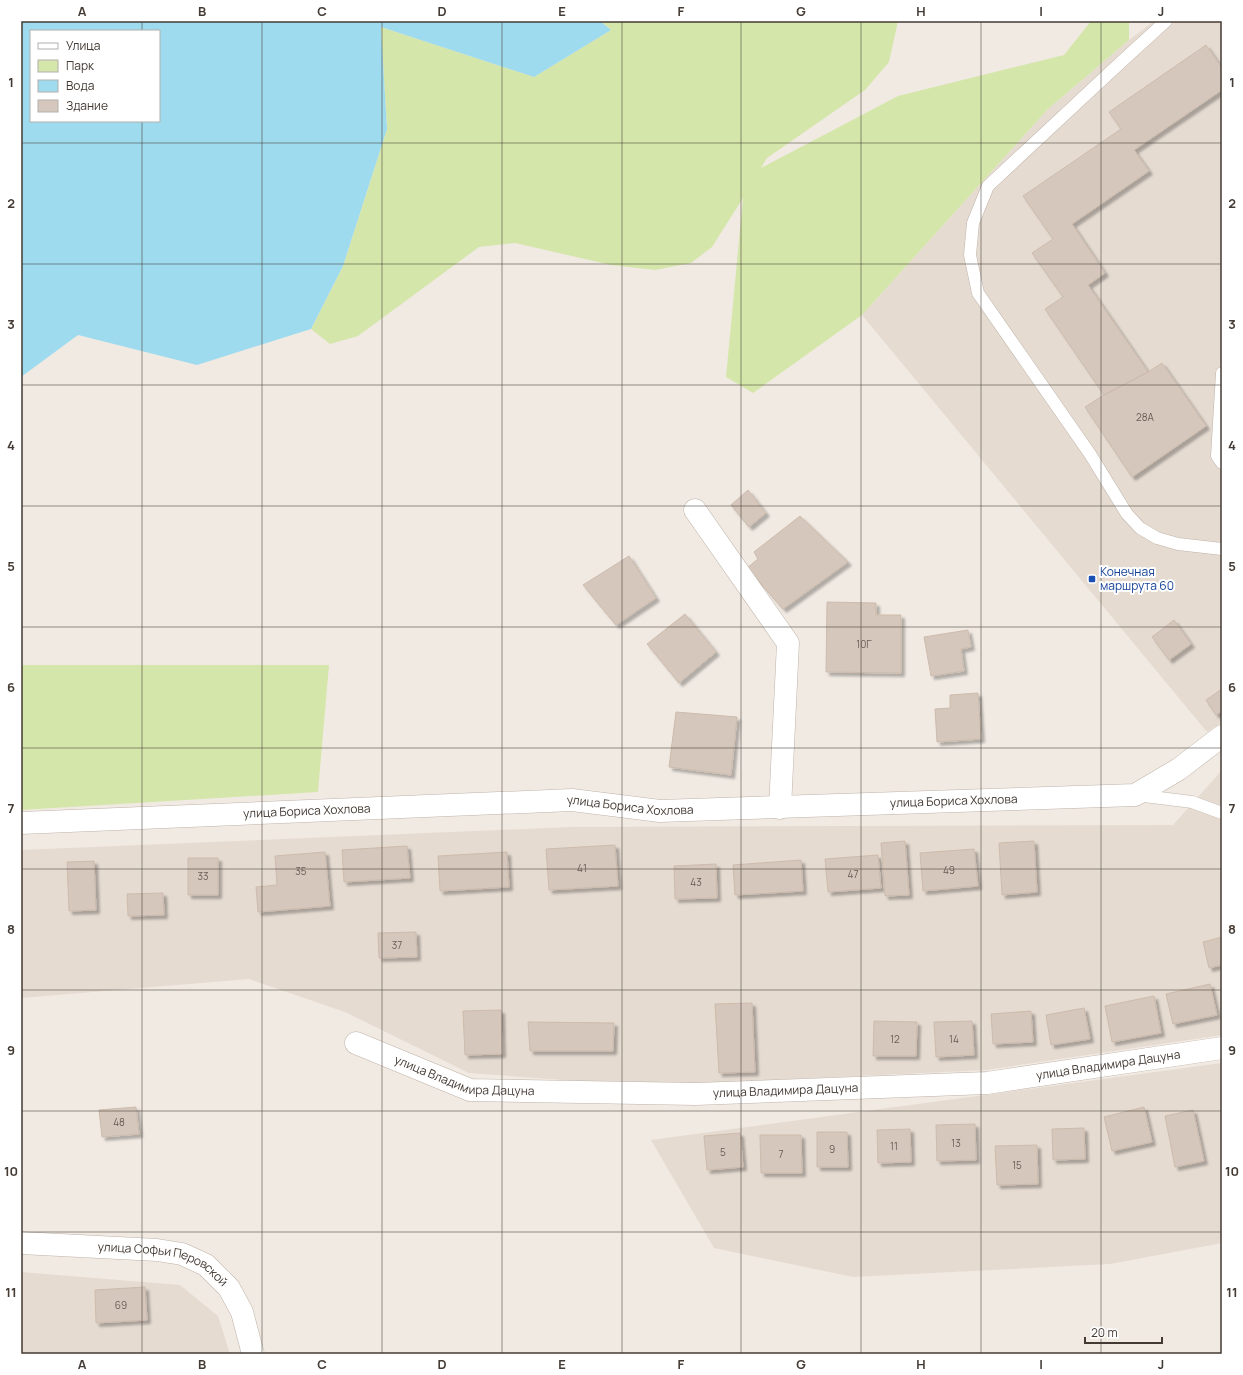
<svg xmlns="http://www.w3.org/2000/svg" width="1243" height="1375" font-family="Manrope,sans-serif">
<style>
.residential{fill:#e5dbd1}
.green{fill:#d5e6ab}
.water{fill:#9edbef;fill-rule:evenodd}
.building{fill:#d5c7bb;stroke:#cdbbac;filter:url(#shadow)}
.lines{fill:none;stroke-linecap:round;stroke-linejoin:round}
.service-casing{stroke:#bfb3a9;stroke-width:13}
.minor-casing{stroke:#bfb3a9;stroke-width:23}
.service{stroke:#fff;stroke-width:12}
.minor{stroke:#fff;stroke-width:22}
.grid{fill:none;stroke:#433a33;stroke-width:1;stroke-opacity:0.55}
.transit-dot{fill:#1a4fb4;stroke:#fff;stroke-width:1.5}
.labels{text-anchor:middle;stroke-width:4;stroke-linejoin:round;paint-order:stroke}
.number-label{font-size:10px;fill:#685d55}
.transit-label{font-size:12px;fill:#164399;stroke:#fff;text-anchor:start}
.street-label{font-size:12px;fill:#433a33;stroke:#fff}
.neatline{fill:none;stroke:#433a33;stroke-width:1.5}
.grid-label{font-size:13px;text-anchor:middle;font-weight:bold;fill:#433a33}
</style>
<defs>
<filter id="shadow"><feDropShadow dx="3.5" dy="3.5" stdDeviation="1" flood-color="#0004"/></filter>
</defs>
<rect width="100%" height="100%" fill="#f1eae3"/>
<path class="residential" d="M1154,21H1222V722L1207,732L862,315L1048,109L1129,40Z
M1222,770V1035L986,1070L644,1086L469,1073L345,1012L249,979L21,998V850L571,827L1173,825Z
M1222,1063V1243L1110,1264L853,1277L714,1248L651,1140Z
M21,1272L180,1285L218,1316L230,1354H21Z"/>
<path class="green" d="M600,21H898L889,62L865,90L767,158L761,168L898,96L1064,55L1091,21H1129V40L1048,109L862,315L753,393L726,377L743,198L712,247L691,263L655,270L611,265L515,243L479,247L358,336L330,344L311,329L343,266L387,129L381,27L534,77L611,30Z
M21,665H329L318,792L21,810Z"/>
<path class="water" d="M21,21H600L611,30L534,77L381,27L387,129L343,266L311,329L197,365L78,335L21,377ZM31,31H159V121H31Z"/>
<path class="building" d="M1206,45L1222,68V90L1134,150L1149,171L1072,224L1105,273L1088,285L1148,372L1104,395L1045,309L1063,297L1032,253L1053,239L1023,196L1121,129L1109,112Z
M1162,363L1206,426L1132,477L1085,407L1104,395L1148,372Z
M748,490L766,513L749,527L731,505Z
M800,516L848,562L783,609L747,568L758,559L754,552Z
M629,556L656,598L616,625L583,585Z
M827,602L876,603V615H901V673L826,672Z
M685,614L716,652L679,683L647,644Z
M1174,620L1191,644L1169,660L1152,637Z
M968,630L971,647L961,649L964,671L931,676L924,637Z
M1222,689V711L1216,715L1206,700Z
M978,693L981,739L937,742L935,709L950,708V695Z
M676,712L737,717L731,775L669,767Z
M905,841L909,895L885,896L881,843Z
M1034,841L1037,892L1002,895L999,843Z
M615,845L618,886L549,890L546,849Z
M407,846L410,878L344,882L342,850Z
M974,849L978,886L923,891L920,853Z
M325,852L330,906L258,912L256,887L277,885L275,856Z
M507,852L509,887L440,891L438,856Z
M878,855L881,888L828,892L825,859Z
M188,858H218V895H188Z
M801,860L803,891L735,895L733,865Z
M94,861L96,910L69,911L67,862Z
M716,864L717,898L675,899L674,866Z
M163,893L164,915L128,916L127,894Z
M416,932L417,957L379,958L378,933Z
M1222,937V965L1209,968L1203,942Z
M1210,984L1217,1015L1173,1024L1166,994Z
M1154,996L1161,1033L1112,1042L1105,1006Z
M752,1003L755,1072L719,1073L715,1004Z
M1084,1008L1090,1039L1051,1045L1046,1015Z
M501,1010L502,1054L465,1055L463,1011Z
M1031,1011L1033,1042L993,1044L991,1014Z
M874,1021L917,1022L916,1056H873Z
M972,1021L974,1055L936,1057L934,1022Z
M528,1022L614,1023L613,1051H530Z
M136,1107L139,1134L102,1137L99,1110Z
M1144,1107L1152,1142L1112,1151L1104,1117Z
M1193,1110L1204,1161L1175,1167L1165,1116Z
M975,1124L976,1160L937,1161L936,1125Z
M1084,1128L1085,1159L1053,1160L1052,1129Z
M910,1129L911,1162L878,1163L877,1130Z
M817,1132H847L848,1167H817Z
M740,1133L743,1167L707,1170L704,1136Z
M760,1135H801L802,1173H761Z
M1037,1145L1038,1184L997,1185L995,1146Z
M145,1287L147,1320L96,1323L95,1290Z"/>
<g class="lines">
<defs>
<path id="service" d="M1166,21L1120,63L988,186L973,223L970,255L978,293L1090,454L1127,514L1140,528L1157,538L1178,544L1222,549
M1222,373L1217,456L1222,463
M1136,795L1192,802L1222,813"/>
<g id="minor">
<path d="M695,510L788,643L780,808"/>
<path id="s1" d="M21,823L572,800L660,811L1135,795L1179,769L1222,736"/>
<path id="s2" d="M356,1043L470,1090L696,1094L987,1083L1222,1048"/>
<path id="s3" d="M21,1243L157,1250L182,1254L206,1265L229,1288L242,1312L253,1354"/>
</g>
</defs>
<use href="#service" class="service-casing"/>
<use href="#minor" class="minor-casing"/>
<use href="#service" class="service"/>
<use href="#minor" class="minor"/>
</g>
<path class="grid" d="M142,21V31M262,21V1354M382,21V1354M502,21V1354M622,21V1354M741,21V1354M861,21V1354M981,21V1354M1101,21V1354M142,121V1354M21,143H1222M21,264H1222M21,385H1222M21,506H1222M21,627H1222M21,748H1222M21,869H1222M21,990H1222M21,1111H1222M21,1232H1222"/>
<rect class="transit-dot" x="1088" y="575" width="8" height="8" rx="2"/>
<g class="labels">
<g class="number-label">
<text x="1145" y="421">28А</text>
<text x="864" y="648">10Г</text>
<text x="582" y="872">41</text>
<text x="949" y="874">49</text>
<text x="301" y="875">35</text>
<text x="853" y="878">47</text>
<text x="203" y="880">33</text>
<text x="696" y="886">43</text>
<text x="397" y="949">37</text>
<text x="895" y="1043">12</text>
<text x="954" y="1043">14</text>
<text x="119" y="1126">48</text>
<text x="956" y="1147">13</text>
<text x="894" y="1150">11</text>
<text x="832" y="1153">9</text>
<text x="723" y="1156">5</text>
<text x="781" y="1158">7</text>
<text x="1017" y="1169">15</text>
<text x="121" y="1309">69</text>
</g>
<g class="transit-label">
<text x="1100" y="576">Конечная<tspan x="1100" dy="14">маршрута 60</tspan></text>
</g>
<g class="street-label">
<text dy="4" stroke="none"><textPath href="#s1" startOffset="934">улица Бориса Хохлова</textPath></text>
<text dy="4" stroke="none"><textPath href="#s1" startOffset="610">улица Бориса Хохлова</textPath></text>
<text dy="4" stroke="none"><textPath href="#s1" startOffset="286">улица Бориса Хохлова</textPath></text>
<text dy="4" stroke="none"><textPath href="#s2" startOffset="763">улица Владимира Дацуна</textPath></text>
<text dy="4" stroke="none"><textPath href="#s2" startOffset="115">улица Владимира Дацуна</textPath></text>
<text dy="4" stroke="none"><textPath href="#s2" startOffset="439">улица Владимира Дацуна</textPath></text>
<text dy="4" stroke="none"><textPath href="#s3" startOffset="146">улица Софьи Перовской</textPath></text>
</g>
</g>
<rect width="1243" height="1375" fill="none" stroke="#ffffff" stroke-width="44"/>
<rect x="30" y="30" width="130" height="92" fill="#ffffff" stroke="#b4b0ad"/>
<rect x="38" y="43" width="20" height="6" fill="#ffffff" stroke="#b4b0ad"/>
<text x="66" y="50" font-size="12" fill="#433a33">Улица</text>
<rect x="38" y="60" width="20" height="12" fill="#d5e6ab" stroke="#b4b0ad"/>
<text x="66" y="70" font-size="12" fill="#433a33">Парк</text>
<rect x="38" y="80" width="20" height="12" fill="#9edbef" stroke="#b4b0ad"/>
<text x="66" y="90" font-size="12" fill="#433a33">Вода</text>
<rect x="38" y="100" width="20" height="12" fill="#d5c7bb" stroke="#b4b0ad"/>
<text x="66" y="110" font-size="12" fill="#433a33">Здание</text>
<path d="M1085 1337v6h77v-6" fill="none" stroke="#433a33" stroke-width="2"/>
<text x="1091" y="1337" font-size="12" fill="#433a33" stroke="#ffffff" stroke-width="3" paint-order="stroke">20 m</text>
<rect x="22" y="22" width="1199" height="1331" class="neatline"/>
<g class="grid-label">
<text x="82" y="16">A</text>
<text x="202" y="16">B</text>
<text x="322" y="16">C</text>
<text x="442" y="16">D</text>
<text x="562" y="16">E</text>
<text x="681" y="16">F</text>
<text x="801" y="16">G</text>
<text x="921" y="16">H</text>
<text x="1041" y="16">I</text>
<text x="1161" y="16">J</text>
<text x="11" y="87">1</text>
<text x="1232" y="87">1</text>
<text x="11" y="208">2</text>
<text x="1232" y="208">2</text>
<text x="11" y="329">3</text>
<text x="1232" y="329">3</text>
<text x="11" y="450">4</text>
<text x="1232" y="450">4</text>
<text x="11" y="571">5</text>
<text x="1232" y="571">5</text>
<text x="11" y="692">6</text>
<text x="1232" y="692">6</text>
<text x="11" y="813">7</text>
<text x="1232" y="813">7</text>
<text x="11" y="934">8</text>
<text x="1232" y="934">8</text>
<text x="11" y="1055">9</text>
<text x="1232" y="1055">9</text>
<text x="11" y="1176">10</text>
<text x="1232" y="1176">10</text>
<text x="11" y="1297">11</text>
<text x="1232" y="1297">11</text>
<text x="82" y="1369">A</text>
<text x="202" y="1369">B</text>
<text x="322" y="1369">C</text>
<text x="442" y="1369">D</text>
<text x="562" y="1369">E</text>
<text x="681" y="1369">F</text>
<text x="801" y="1369">G</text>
<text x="921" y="1369">H</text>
<text x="1041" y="1369">I</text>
<text x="1161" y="1369">J</text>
</g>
</svg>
